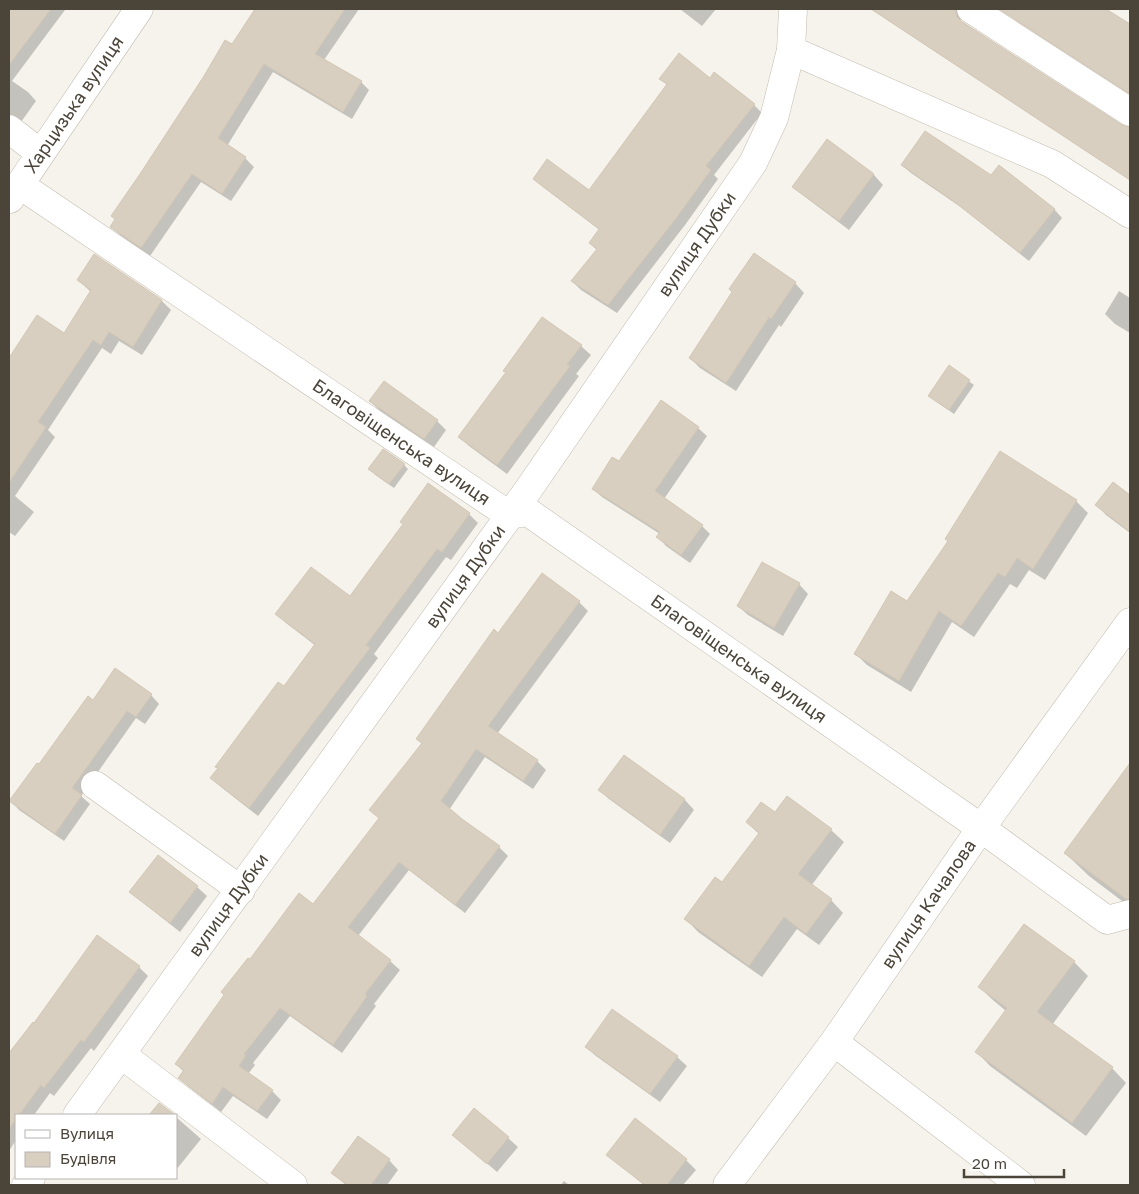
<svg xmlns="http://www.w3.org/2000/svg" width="1139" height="1194" font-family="'Golos Text',sans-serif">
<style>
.shadow{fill:#0003}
.building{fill:#d8cfc1;stroke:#d3c7b4}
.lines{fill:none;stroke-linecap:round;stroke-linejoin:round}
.minor-casing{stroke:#c2bbae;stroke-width:29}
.minor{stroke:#fff;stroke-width:28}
.labels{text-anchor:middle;stroke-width:4;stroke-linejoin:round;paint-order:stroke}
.street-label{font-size:18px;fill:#4b4439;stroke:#fff}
</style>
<rect width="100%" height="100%" fill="#f6f3ec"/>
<path class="shadow" d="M9,9L65,10L12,81L28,92L36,101L21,122L9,126Z
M257,9H359L324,60L361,82L369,90L352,119L273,72L227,146L245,158L254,167L231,201L201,182L150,256L120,235L112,227Z
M680,9H716L702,26Z
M871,9H961L959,14L961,21L1121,126L1130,129V180Z
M999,9H1104L1130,26V94Z
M661,79L754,105L762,113L714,175L718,179L685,225L617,313L581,290L572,281L597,250L590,243L600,230L543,187L534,179L589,192L667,85Z
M827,141L874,175L883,185L849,230L804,196L794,186Z
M902,165L991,177L1054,209L1062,218L1029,261L962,208L911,173Z
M94,255L162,301L171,310L142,355L119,341L111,354L102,348L48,430L55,437L15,496L34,512L15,536L9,532V366L13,360L65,334L91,292L78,280Z
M795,283L804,293L781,327L779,325L736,391L700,368L690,358Z
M1119,291L1130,298V333L1115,324L1105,314Z
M581,346L591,355L576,374L579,376L507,474L469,446L460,437Z
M950,367L974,385L954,414L934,400Z
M370,401L437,421L446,430L434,447L380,411Z
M698,428L707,436L664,499L702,526L710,534L690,563L666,546L658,537L660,534L602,497L593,489Z
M1000,453L1076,501L1088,513L1045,580L1029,570L1017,588L1010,584L974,637L952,622L911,692L867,665L855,653L908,602L949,541Z
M404,465L408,469L394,488L374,474Z
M1113,484L1130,497V533L1106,515L1097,505Z
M469,514L478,523L451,560L446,557L374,654L378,658L258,816L221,787L212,778L285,688L316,646L286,623L277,614L350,598Z
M799,584L808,594L783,636L748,615L738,606Z
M579,602L588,611L497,734L537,761L546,770L533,789L485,757L449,810L499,847L508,856L465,913L409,870L358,936L390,961L400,970L374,1004L376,1006L342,1053L290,1016L253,1063L255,1065L248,1074L272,1091L281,1100L267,1119L233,1096L221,1112L189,1087L180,1078L184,1072L176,1064L250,961L314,905L380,819L371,810L423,744L417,739L499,634Z
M151,695L159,704L145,724L136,718L81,796L90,804L64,841L19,810L11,801L93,702Z
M624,756L685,800L694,810L670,843L609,799L600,790Z
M1130,765V907L1089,876L1065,853Z
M788,797L831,830L844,842L811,886L831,900L843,913L819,945L797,929L762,977L698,932L686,919L723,884L760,835L747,822L775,814Z
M158,857L197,887L207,896L180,932L141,901L131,892Z
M1074,962L1088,976L1052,1025L1112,1068L1126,1083L1086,1136L990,1066L976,1051L1006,1011L994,1001L979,987Z
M139,967L148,976L94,1051L91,1048L54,1096L50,1093L34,1115H16V1140L9,1151V1055L33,1023L34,1024Z
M586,1047L677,1057L687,1066L660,1102L596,1056Z
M176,1117L201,1139L176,1170Z
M453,1134L508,1138L518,1147L497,1172Z
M608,1155L686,1160L696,1170L683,1185H644Z
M389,1160L398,1170L387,1185H346L332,1173Z
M564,1181L569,1185H561Z"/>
<path class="building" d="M9,9H51L9,65Z
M255,9H345L315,54L362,81L343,112L264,64L218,138L246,157L222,194L192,174L141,248L110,227L115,219L111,216L140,174L204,76L225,40L232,44Z
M871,9H955L957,17L962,22L1122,125L1130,127V180Z
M999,9H1106L1130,24V94Z
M679,53L710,78L714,72L755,104L706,166L711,170L677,217L608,305L571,281L597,249L589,243L599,229L533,179L547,159L589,190L667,84L659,79Z
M925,131L991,175L999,165L1055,209L1020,253L952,200L901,165Z
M827,139L874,174L839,221L792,187Z
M754,253L796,282L771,319L769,317L726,383L689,358L732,292L729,289Z
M94,254L162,300L133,347L109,332L101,345L93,340L38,422L46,427L9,483V358L37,315L64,333L91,290L77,280Z
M542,317L582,345L567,364L570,366L497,465L458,437L506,372L503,371Z
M949,365L970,380L949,410L928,396Z
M384,381L438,420L424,439L369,401Z
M661,400L699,427L655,491L703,525L681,555L656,537L660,532L592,489L612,457L619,461Z
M383,449L405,464L389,484L368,469Z
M1000,451L1077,500L1033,569L1017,558L1005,577L998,573L961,626L939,611L899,681L854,654L891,591L907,601L948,541L945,539Z
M1113,482L1130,495V532L1095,505Z
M428,483L470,513L442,552L437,549L366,645L370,648L249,808L210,778L218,768L215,767L278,682L284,686L315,644L275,614L311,567L350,596L403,524L400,522Z
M762,562L800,583L774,628L737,606Z
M542,573L580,601L488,726L538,760L523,781L476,749L441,801L462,819L500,846L455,905L399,862L348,927L391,960L365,994L367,996L333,1045L280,1008L244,1054L246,1055L239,1066L273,1090L257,1111L223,1087L212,1104L178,1078L184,1070L175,1064L224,995L221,992L248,958L250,959L299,893L313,904L379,818L369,810L422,743L416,739L494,629L498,633Z
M115,668L152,694L136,717L127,711L72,788L82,795L55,834L9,801L37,763L39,764L88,696L93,700Z
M624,755L685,799L660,835L598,790Z
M1130,763V899H1126L1064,853Z
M787,796L832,829L798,874L832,899L806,934L784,917L749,966L684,919L715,877L722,882L759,833L746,822L761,802L775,812Z
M158,855L198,886L170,923L129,892Z
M1024,924L1075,961L1037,1012L1113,1067L1072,1123L975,1052L1007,1008L978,987Z
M97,935L140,966L84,1042L81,1040L44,1088L41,1085L19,1115H16V1119L9,1129V1053L33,1022L34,1023Z
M612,1009L678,1056L650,1094L585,1047Z
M159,1103L175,1115H149Z
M474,1108L509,1137L487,1164L452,1135Z
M635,1118L687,1159L667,1185H645L606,1155Z
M358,1136L390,1159L371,1185H348L331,1173Z"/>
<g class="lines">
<defs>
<g id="minor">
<path d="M971,9L1130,112"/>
<path d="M791,50L1052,164L1130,214"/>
<path d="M9,129L40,153"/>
<path id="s1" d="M20,185L509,515L528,512L981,828L1107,920L1130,914"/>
<path id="s2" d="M10,199L139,9"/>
<path d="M95,785L241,890"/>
<path d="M834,1042L1021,1185"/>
<path d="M122,1055L293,1185"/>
<path id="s3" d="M77,1115L528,490L753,163L774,118L791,50L793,9"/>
<path d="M26,1185L31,1178"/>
<path id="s4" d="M727,1185L834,1042L981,828L1130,622"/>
</g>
</defs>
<use href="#minor" class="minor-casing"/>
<use href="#minor" class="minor"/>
</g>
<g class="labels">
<g class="street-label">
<text dy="6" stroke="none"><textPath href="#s2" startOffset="114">Харцизька вулиця</textPath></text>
<text dy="6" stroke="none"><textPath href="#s3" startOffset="1069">вулиця Дубки</textPath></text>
<text dy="6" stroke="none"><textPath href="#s1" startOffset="460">Благовіщенська вулиця</textPath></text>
<text dy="6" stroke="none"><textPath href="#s3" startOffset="664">вулиця Дубки</textPath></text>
<text dy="6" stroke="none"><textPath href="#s1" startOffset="866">Благовіщенська вулиця</textPath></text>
<text dy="6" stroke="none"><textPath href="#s4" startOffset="346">вулиця Качалова</textPath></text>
<text dy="6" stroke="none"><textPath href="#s3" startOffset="259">вулиця Дубки</textPath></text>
</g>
</g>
<rect width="1139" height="1194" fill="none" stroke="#4b4439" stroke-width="20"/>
<rect x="15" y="1114" width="162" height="65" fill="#ffffff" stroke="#b7b4b0"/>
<rect x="25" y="1130" width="25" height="8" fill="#ffffff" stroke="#b7b4b0"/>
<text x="60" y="1139" font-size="15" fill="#4b4439">Вулиця</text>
<rect x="25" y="1152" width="25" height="15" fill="#d8cfc1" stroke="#b7b4b0"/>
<text x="60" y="1164" font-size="15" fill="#4b4439">Будівля</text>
<path d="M964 1169v8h100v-8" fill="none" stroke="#4b4439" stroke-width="2.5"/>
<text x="972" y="1169" font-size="15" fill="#4b4439" stroke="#ffffff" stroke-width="4" paint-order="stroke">20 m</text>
</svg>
